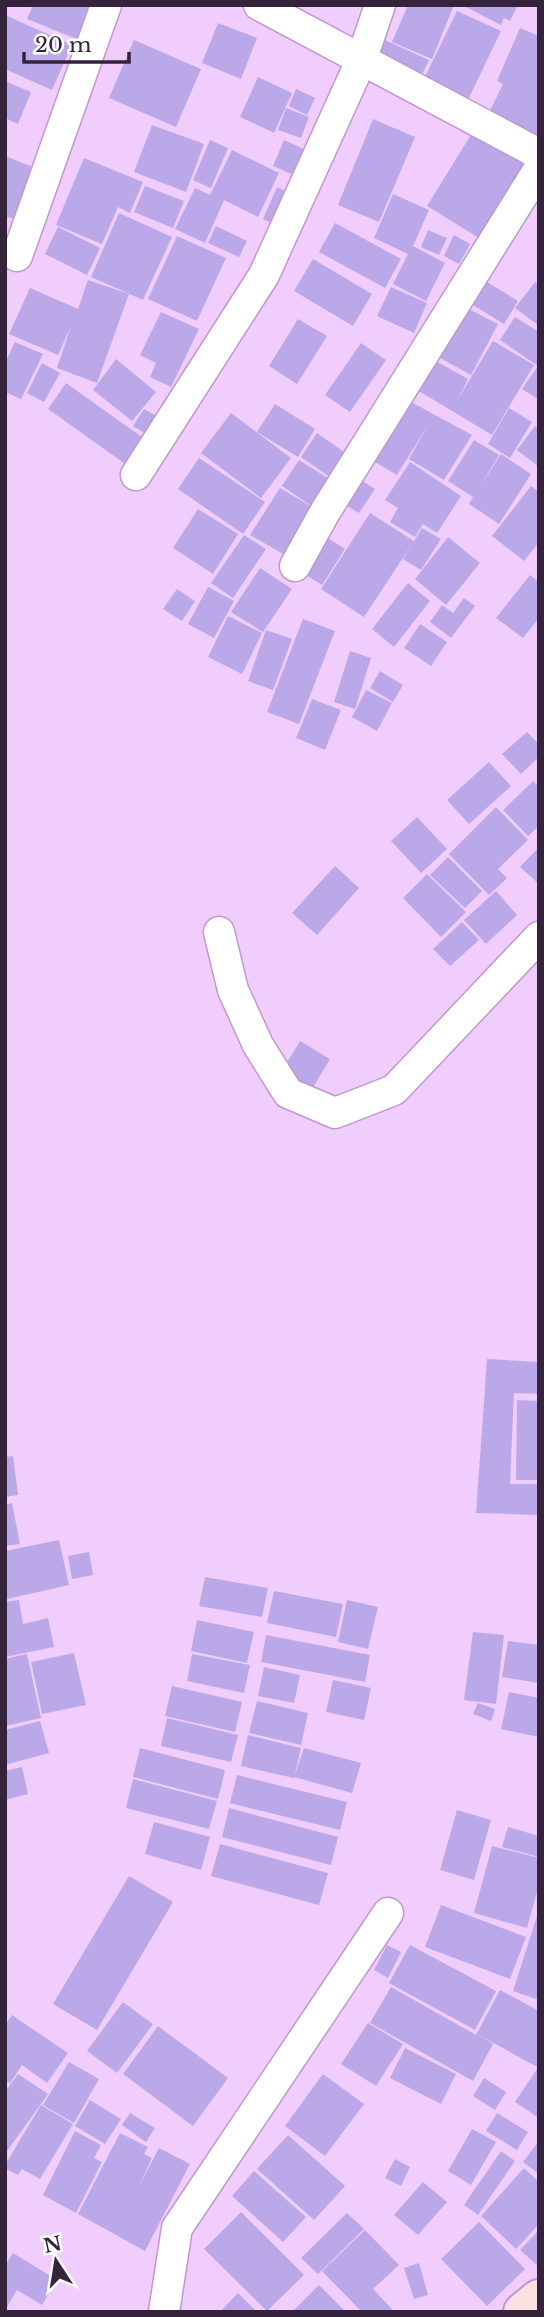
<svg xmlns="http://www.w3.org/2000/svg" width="544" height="2317" font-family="'Libre Baskerville',serif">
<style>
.building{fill:#bba8e8}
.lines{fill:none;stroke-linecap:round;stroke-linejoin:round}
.street-casing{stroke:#c197d0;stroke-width:33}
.secondary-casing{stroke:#c197d0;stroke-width:42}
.street{stroke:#fff;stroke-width:30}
.secondary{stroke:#fae0e1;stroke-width:38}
</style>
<rect width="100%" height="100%" fill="#f1cdfd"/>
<path class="building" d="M33,5H99L84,42L27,19Z
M408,5H454L432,59L392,42Z
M462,5H518L510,21L504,18L501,25Z
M457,11L501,31L465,106L421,85Z
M5,15L72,45L52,90L5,69Z
M218,23L257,38L241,79L202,63Z
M520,28L539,36V142L485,121L503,84L497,81Z
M376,36L429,60L419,81L366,58Z
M134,40L201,69L176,127L109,98Z
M258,77L292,93L274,133L240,117Z
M5,81L31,92L18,124L5,118Z
M296,89L315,98L307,115L289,106Z
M286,108L309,117L301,138L278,130Z
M373,119L415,137L379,222L338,205Z
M152,125L204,144L186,192L134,172Z
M477,125L534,161L484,241L427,206Z
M210,140L228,148L211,188L193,180Z
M284,140L306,150L296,176L273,166Z
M232,150L279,173L258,217L224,200L205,243L175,229L195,188L210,195Z
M5,156L43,171L22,222L5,216Z
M84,158L143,182L130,213L118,207L102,244L56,225Z
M145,186L184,201L173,228L134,212Z
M277,187L298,197L283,228L263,219Z
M393,194L429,210L413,246L445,263L426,301L393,284L408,254L374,238Z
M119,213L172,237L143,300L91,277Z
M335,223L401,259L385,288L319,252Z
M216,226L247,241L239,257L208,243Z
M58,227L100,248L87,275L45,254Z
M428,230L447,238L439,255L421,247Z
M454,235L470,244L459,264L444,256Z
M177,236L226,258L197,321L148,299Z
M313,259L372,294L353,326L294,291Z
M474,274L518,301L504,324L460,297Z
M88,280L129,294L97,383L57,368L71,326L58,355L9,334L30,288L78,309Z
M535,282L539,285V326L515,308Z
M391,287L427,303L414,333L377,316Z
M457,303L498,324L471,375L429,352Z
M161,312L199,329L171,387L150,377L156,363L140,355Z
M515,317L539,332V400L522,389L538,366L500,340Z
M298,319L327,336L297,384L269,366Z
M493,341L534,365L492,435L409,385L425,355L468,379L458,399Z
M15,342L43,354L21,399L5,392V363Z
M361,343L386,360L350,412L325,395Z
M116,359L156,392L132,421L93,390Z
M42,363L60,373L44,402L27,393Z
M66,383L146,440L128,466L48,409Z
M400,396L472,435L444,480L409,459L428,425L397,475L363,455Z
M275,404L315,429L298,457L257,432Z
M509,408L532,422L510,458L488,444Z
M144,409L167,422L156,440L133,426Z
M231,413L291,458L261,498L201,453Z
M535,426L539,429V467L517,450Z
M317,433L347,454L331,478L301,457Z
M474,440L499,455L479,488L501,454L531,474L499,524L469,504L473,497L448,481Z
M199,458L265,502L243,534L178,489Z
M299,460L331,480L313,507L282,486Z
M410,462L461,496L437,533L423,524L415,537L390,522L398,508L385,500Z
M356,477L375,489L359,513L340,502Z
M531,486L539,492V542L524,561L492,536Z
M280,488L314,508L285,555L250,535Z
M198,509L238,534L213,574L173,548Z
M370,513L414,541L422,528L441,539L421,570L403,559L412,544L364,617L321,589Z
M322,534L345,549L322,585L298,570Z
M244,535L266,549L233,598L211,583Z
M448,537L480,563L446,605L415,579Z
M260,568L292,589L263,632L231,612Z
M530,575L539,582V618L523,638L496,618Z
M408,583L430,601L394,647L372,629Z
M208,587L234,601L214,638L188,624Z
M177,589L195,601L182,621L163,609Z
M464,598L475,606L451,638L430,622L442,605L453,613Z
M228,616L262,633L242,674L208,657Z
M303,619L335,631L299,724L267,712Z
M420,624L447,642L431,666L404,648Z
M266,630L292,639L273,690L248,681Z
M350,651L371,658L355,709L334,702Z
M380,671L403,685L393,702L370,688Z
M366,690L392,703L377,731L352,717Z
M312,699L341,710L325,750L296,738Z
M527,732L539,744V757L521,774L502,754Z
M489,762L511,786L469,824L447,800Z
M533,781L539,787V826L528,836L503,810Z
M496,807L528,840L498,869L507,878L489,895L449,854Z
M417,817L447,849L421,873L391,841Z
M539,847V884L520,867Z
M448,857L482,891L465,908L430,875Z
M335,866L359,888L317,935L292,913Z
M427,874L466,912L441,937L403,898Z
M496,891L517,915L486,944L464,920Z
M462,922L479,940L450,966L433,949Z
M300,1041L330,1059L312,1089L282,1071Z
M487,1359L539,1362V1394L514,1393L510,1484H539V1515L476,1513Z
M517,1400L539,1401V1480H516Z
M13,1456L18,1495L5,1497V1457Z
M12,1503L20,1544L5,1546V1505Z
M59,1540L69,1585L7,1599L5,1551Z
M89,1552L93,1575L72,1579L68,1556Z
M205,1577L268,1588L262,1617L199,1606Z
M274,1591L343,1604L336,1637L267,1623Z
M19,1600L23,1624L48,1618L54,1647L5,1657V1602Z
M347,1600L378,1607L368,1649L338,1642Z
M197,1620L254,1632L247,1663L191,1651Z
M473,1632L504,1635L496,1704L464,1700Z
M266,1635L370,1655L365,1682L261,1662Z
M508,1641L539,1645V1683L502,1677Z
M74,1653L86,1705L42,1714L31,1662Z
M27,1654L41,1718L5,1726V1659Z
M192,1654L250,1665L244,1693L187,1681Z
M264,1667L300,1675L294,1703L258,1696Z
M333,1680L371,1688L364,1720L326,1712Z
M172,1686L242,1702L235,1732L165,1716Z
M509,1692L539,1698V1737L501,1729Z
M257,1701L308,1713L301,1745L249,1733Z
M478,1703L495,1709L491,1721L473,1714Z
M167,1718L238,1735L231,1762L161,1746Z
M40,1721L49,1753L5,1765V1730Z
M248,1735L301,1748L294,1778L241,1766Z
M140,1748L225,1770L218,1799L133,1777Z
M304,1748L361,1763L352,1793L294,1777Z
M22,1767L28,1794L5,1800V1771Z
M237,1775L347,1802L340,1830L230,1803Z
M133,1779L217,1801L209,1829L126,1808Z
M229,1808L338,1837L331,1865L222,1837Z
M457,1810L491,1820L474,1880L440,1870Z
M154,1822L210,1837L201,1870L145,1854Z
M508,1827L539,1836V1857L502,1847Z
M220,1844L328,1873L319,1905L211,1876Z
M492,1846L539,1858V1885L527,1928L474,1913Z
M129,1876L173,1902L97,2030L53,2004Z
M441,1905L526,1937L510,1979L425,1947Z
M538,1913H539V2000L513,1991Z
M387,1945L401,1952L388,1978L374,1970Z
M410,1945L496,1991L475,2030L389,1983Z
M391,1987L476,2035L500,1990L539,2011V2068L479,2035L493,2044L473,2081L370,2023Z
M123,2002L153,2024L117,2073L87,2051Z
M12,2015L68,2053L47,2083L22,2065L10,2083L5,2080V2025Z
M368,2023L403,2044L376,2086L341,2064Z
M158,2026L228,2078L193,2126L123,2074Z
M405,2048L456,2074L441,2104L390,2078Z
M69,2062L99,2079L74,2123L43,2105Z
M537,2069L539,2071V2118L515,2102Z
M18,2074L48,2094L5,2154V2092Z
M323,2074L364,2104L325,2156L285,2126Z
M484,2078L506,2092L495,2110L473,2096Z
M90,2100L121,2119L105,2144L75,2126Z
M41,2105L73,2124L40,2179L22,2169L18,2175L5,2168V2165Z
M130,2113L155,2128L146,2142L122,2125Z
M497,2113L528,2132L517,2150L486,2131Z
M472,2129L496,2142L471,2185L448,2171Z
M75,2131L101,2145L94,2158L102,2162L76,2213L43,2195Z
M120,2133L148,2147L144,2154L152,2158L138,2188L159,2148L190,2164L145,2251L78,2214Z
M288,2135L345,2186L314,2220L257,2169Z
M539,2141V2174L523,2162Z
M501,2151L515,2161L478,2215L464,2205Z
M395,2159L410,2167L401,2186L385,2178Z
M524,2168L539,2182V2224L516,2249L481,2216Z
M254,2171L306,2217L283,2242L232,2196Z
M423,2182L447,2202L418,2235L394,2215Z
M241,2212L304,2275L267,2311L204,2249Z
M347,2213L364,2229L318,2274L301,2258Z
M479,2222L525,2269L487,2306L441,2259Z
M365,2230L399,2265L373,2289L392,2309L389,2312H362L322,2271Z
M539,2230V2267L520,2250Z
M13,2253L57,2280L42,2305L17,2290L7,2307L5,2306V2266Z
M419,2263L428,2295L414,2299L404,2268Z
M319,2285L346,2312H292Z
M238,2293L257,2312H220Z"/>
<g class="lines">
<defs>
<path id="street" d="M259,5L539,154
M17,256L106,5
M136,475L264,275L361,61L380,5
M295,566L325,512L539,169
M219,932L233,990L258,1045L288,1093L335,1113L394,1090L539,937
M164,2312L177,2228L388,1913"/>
<path id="secondary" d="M523,2312L539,2299"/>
</defs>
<use href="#street" class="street-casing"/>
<use href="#secondary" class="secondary-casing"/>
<use href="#street" class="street"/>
<use href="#secondary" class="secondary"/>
</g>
<rect width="544" height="2317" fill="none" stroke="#34233a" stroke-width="14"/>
<g transform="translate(56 2261) rotate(348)" stroke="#fdfdfd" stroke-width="5" paint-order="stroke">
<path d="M0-5L12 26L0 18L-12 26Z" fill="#34233a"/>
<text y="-10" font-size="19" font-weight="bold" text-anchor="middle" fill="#34233a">N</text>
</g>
<path d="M24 52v10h105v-10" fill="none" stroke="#34233a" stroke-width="3.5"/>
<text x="35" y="52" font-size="21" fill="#34233a" stroke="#fdfdfd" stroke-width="5" paint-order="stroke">20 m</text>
</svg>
